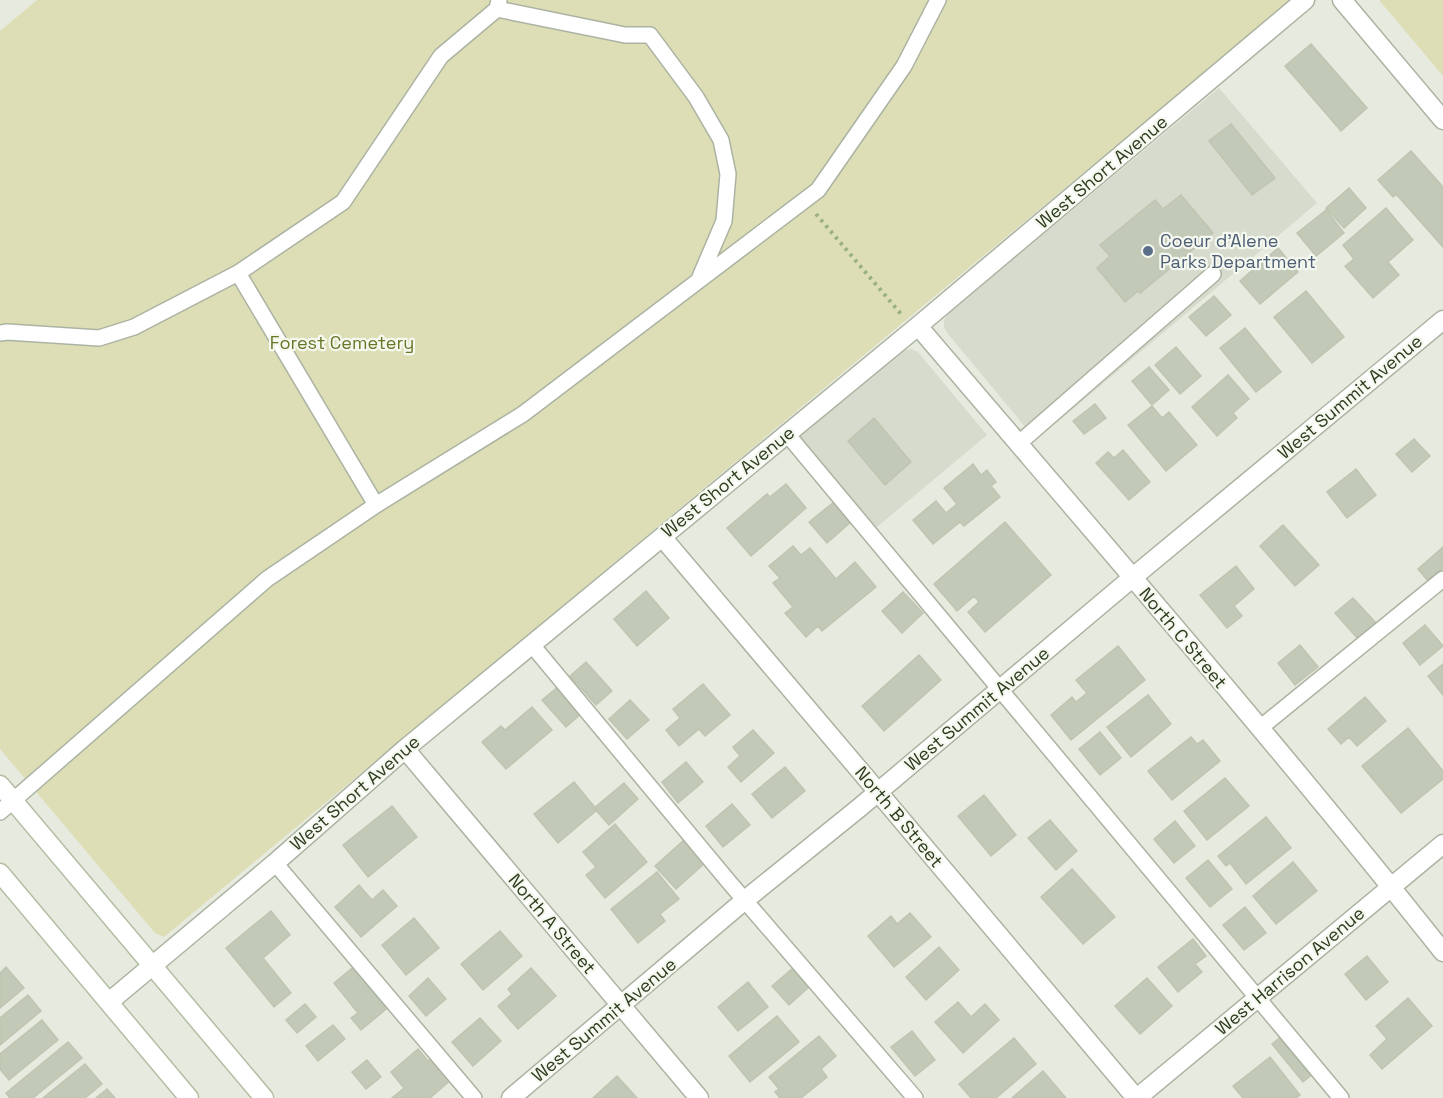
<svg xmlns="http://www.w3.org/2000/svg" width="1443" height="1098" font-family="'Space Grotesk',sans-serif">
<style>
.built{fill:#d7dbcd}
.green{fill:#dddeb6}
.building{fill:#c2c9b7;stroke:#bec5b1;stroke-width:1.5}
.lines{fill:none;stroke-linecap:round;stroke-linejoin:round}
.service-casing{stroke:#abb3a2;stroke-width:18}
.minor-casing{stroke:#abb3a2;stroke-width:21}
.tertiary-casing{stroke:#abb3a2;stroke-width:21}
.secondary-casing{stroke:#b2bea2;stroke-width:21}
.path{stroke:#99b17d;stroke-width:4;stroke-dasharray:3 4.5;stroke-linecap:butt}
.service{stroke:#fff;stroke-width:15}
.minor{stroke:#fff;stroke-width:18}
.tertiary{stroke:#fff;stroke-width:18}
.secondary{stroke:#fff;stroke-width:18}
.service-dot{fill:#5c6f8a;stroke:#f5f8ef;stroke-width:2}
.labels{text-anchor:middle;stroke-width:4.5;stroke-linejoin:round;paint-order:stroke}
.street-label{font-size:18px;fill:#2d3c1f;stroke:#f5f8ef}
.service-label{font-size:18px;fill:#4e5e75;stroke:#f5f8ef;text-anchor:start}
.park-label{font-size:18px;fill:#697626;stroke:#f5f8ef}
</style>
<rect width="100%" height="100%" fill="#e7ebdf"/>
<path class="built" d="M1219,88L1317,203L1036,440L948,334L944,327V320L949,313Z
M911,349L918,352L987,435L865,537L789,445L893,357L904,350Z"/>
<path class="green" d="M37,0H1291L164,937L155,933L0,749V31Z
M1379,0H1443V76Z"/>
<path class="building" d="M1311,44L1367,108L1341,131L1285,66Z
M1231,124L1275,178L1252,195L1209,141Z
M1411,151L1443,187V247L1396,194L1393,197L1378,180Z
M1349,188L1366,208L1344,228L1326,208Z
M1181,195L1213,233L1140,293L1138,291L1125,302L1097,268L1110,256L1100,245L1155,200L1163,209Z
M1386,208L1413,240L1388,262L1399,275L1373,298L1345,266L1354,259L1343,245Z
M1326,210L1344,233L1316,256L1297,233Z
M1278,248L1298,272L1260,304L1240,281Z
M1306,291L1344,337L1312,363L1274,317Z
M1214,296L1231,315L1206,336L1189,317Z
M1245,328L1281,372L1256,392L1220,348Z
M1176,347L1201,376L1180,394L1155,365Z
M1149,367L1169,390L1152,405L1132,381Z
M1228,375L1249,399L1233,413L1237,418L1217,436L1192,407Z
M1095,404L1106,418L1084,434L1073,421Z
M1152,406L1162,418L1169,412L1197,445L1166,471L1128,425Z
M874,418L911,462L885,485L848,441Z
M1414,439L1430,456L1412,472L1396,454Z
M1123,450L1150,482L1129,500L1096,463L1108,452L1114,458Z
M973,464L981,475L987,470L996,482L991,486L1000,497L964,526L960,522L933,544L913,520L936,501L946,513L957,504L944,488Z
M1356,469L1376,495L1347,518L1327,492Z
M786,484L806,508L751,556L727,528L767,494L770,497Z
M834,502L851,522L827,543L809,522Z
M1005,522L1051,575L985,632L968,612L979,602L974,596L957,611L934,584Z
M1283,525L1319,565L1295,586L1260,546Z
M793,546L801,555L810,548L836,579L855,562L876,587L822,631L818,626L806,637L785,613L793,607L773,583L780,578L769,566Z
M1443,547V568L1428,581L1418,569Z
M1236,566L1254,589L1234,606L1242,616L1227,628L1200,595Z
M646,591L669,618L637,646L614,619Z
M903,592L923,613L902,633L882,611Z
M1353,598L1376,623L1358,639L1335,613Z
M1425,625L1443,646L1420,665L1403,643Z
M1300,645L1318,667L1295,685L1278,663Z
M1118,646L1145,680L1071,740L1051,715L1072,697L1076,702L1087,693L1076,680Z
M919,655L941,680L884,731L862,706Z
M586,662L612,691L596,705L570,676Z
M1443,664V695L1428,676Z
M703,684L730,715L705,736L699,729L679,746L666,730L680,718L673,709Z
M559,686L582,713L566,727L542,700Z
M1148,695L1171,724L1131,757L1107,727Z
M1365,697L1386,721L1357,746L1349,737L1341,744L1328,729Z
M630,700L649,720L627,739L609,719Z
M532,707L552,730L506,769L482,742L501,726L505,730Z
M1408,728L1443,771V779L1401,813L1362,766Z
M753,730L774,753L741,782L728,767L740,756L733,747Z
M1100,732L1121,758L1100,775L1079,749Z
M1191,737L1197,744L1203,740L1220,761L1172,800L1148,771Z
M686,762L703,782L678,803L662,782Z
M785,767L805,791L772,818L752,794Z
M1225,778L1249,806L1207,840L1184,811Z
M574,782L597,810L558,843L534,814Z
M624,783L638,799L609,825L594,808Z
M984,795L1016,835L991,856L958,816Z
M732,804L750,825L723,847L706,826Z
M392,806L417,837L368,877L343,845Z
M1266,817L1291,848L1246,884L1230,863L1226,866L1218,856Z
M1050,820L1077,851L1056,870L1028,838Z
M1175,821L1195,846L1174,863L1154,839Z
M615,824L647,862L605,898L586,875L596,867L583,852Z
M684,840L705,863L676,889L655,866Z
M1208,860L1232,889L1210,907L1186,878Z
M1293,862L1317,891L1276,924L1253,896Z
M1072,869L1115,917L1083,944L1041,897Z
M657,872L679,899L660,914L665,921L638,943L611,909Z
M359,885L372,900L383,890L397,906L361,937L335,907Z
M1245,907L1266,933L1244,950L1223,925Z
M271,911L290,935L263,958L291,993L274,1007L226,948Z
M910,913L931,937L894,967L868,936L891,916L897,924Z
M414,918L439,948L406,975L382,945Z
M500,931L522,956L483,990L461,964Z
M1193,939L1206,956L1195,964L1202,972L1178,992L1158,967Z
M939,947L959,970L926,1000L906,977Z
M1367,956L1388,982L1366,1000L1345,974Z
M357,964L391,1005L361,1030L351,1018L358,1013L334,983Z
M6,967L24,988L0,1008V973Z
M531,968L556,996L518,1029L498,1006L512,994L508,989Z
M793,968L810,986L789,1005L772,986Z
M428,978L446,999L426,1016L409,996Z
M1147,978L1172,1006L1140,1034L1115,1006Z
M748,982L768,1007L738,1031L718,1007Z
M28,995L41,1011L0,1045V1018Z
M1408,998L1432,1026L1382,1069L1370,1055L1387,1039L1376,1026Z
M958,1002L971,1017L985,1004L999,1020L963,1053L935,1022Z
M305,1004L316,1017L297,1033L286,1020Z
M777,1016L799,1042L750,1082L729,1056Z
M480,1018L501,1041L473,1066L452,1042Z
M42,1020L58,1040L9,1080L0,1069V1054Z
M333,1025L345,1039L318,1061L306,1046Z
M912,1031L935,1060L915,1076L891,1047Z
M1284,1034L1315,1072L1303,1082L1272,1044Z
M819,1036L836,1056L821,1069L827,1077L801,1098H780L775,1092L779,1089L769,1077Z
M1014,1038L1036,1064L996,1098H971L959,1084Z
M68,1042L82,1058L33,1098H10L6,1093Z
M418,1049L428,1061L433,1057L452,1079L430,1098H392L404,1088L391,1072Z
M1270,1057L1300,1095L1296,1098H1243L1233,1086Z
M367,1060L381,1077L366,1089L352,1072Z
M85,1064L102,1084L85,1098H43Z
M1043,1071L1066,1098H1012Z
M617,1076L637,1098H593Z
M107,1089L115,1098H96Z"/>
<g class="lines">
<defs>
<path id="service" d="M497,9L625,35H650L696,97L721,140L728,174L724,221L700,277
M238,273L376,505
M0,333L7,332L99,338L134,327L238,273L343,202L441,56L497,9L499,0
M787,434L1341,1098
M1018,444L1213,274
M532,645L729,882L915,1098
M1260,728L1443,579
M0,812L267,579L376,505L523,414L818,190L904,66L938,0
M275,863L474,1098"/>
<path id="minor" d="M1342,0L1443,120
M918,326C1095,534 1274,739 1443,952
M662,537L878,792L1136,1098
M405,749L699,1098
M109,1002L275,863L405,749L918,326L1305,0
M511,1098L745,900L859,808L1132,578L1443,320"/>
<path id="tertiary" d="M1137,1098L1443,844"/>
<path id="secondary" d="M0,785L264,1098
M0,873L189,1098"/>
</defs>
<use href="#service" class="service-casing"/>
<use href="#minor" class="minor-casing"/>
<use href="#tertiary" class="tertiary-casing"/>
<use href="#secondary" class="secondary-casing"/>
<path class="path" d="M816,214L901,314"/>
<use href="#service" class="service"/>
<use href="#minor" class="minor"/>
<use href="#tertiary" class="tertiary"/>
<use href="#secondary" class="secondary"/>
</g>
<circle class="service-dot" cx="1148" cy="251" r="6"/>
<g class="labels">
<g class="street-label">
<text transform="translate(1102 172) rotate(-40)" y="6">West Short Avenue</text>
<text transform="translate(1350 397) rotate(-40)" y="6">West Summit Avenue</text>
<text transform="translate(728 482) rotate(-39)" y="6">West Short Avenue</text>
<text transform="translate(1183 638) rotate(50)" y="6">North C Street</text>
<text transform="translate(977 709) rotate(-40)" y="6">West Summit Avenue</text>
<text transform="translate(355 793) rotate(-41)" y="6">West Short Avenue</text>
<text transform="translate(899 817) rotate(50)" y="6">North B Street</text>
<text transform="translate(552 924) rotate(50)" y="6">North A Street</text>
<text transform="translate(1290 971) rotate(-40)" y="6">West Harrison Avenue</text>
<text transform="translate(604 1020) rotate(-40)" y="6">West Summit Avenue</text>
</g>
<g class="service-label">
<text x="1160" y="247">Coeur d'Alene<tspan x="1160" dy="21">Parks Department</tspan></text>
</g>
<g class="park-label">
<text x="342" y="349">Forest Cemetery</text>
</g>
</g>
</svg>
